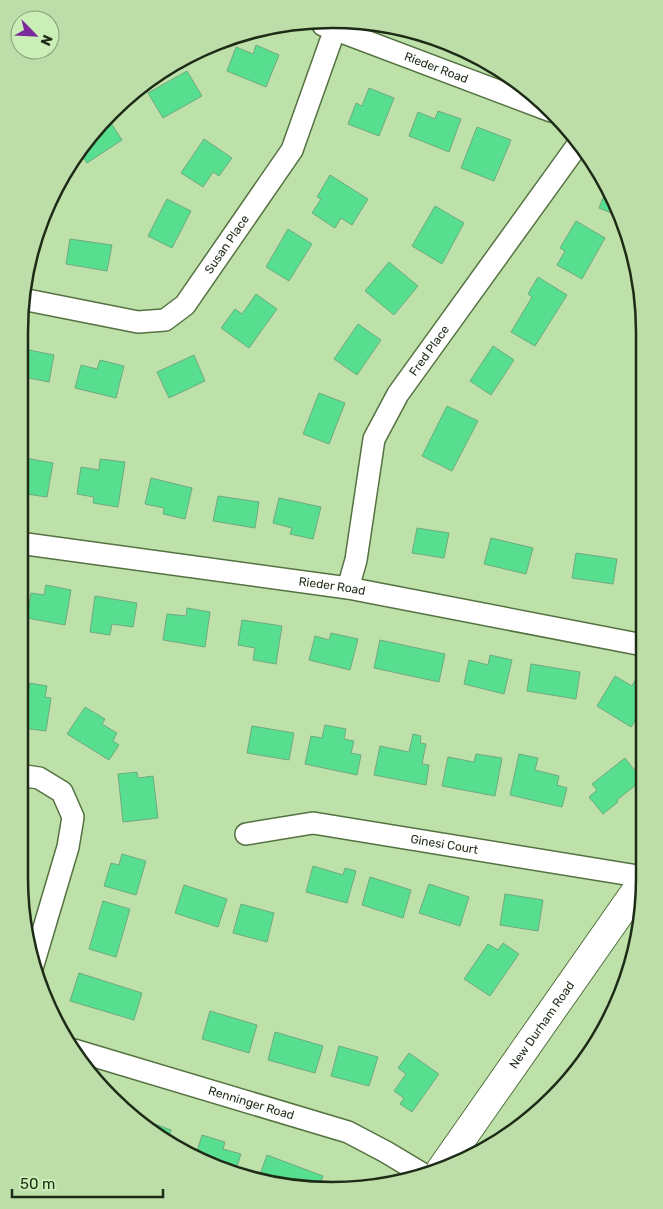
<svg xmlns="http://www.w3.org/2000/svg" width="663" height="1209" font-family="Rubik,sans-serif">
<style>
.building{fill:#57df8f;stroke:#70a982}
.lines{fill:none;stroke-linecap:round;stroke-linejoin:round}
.street-casing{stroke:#547240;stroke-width:24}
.secondary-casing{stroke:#547240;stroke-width:30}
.street{stroke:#fff;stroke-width:21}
.secondary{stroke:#fff;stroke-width:28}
.labels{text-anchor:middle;stroke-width:5;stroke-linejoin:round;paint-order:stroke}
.street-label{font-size:12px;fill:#1e2b16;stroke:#cbeeb6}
.rim{fill:none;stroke:#1e2b16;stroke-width:2.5}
</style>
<rect width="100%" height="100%" fill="#bee1aa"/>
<path class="building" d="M256,45L279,55L266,87L227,71L236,47L253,54Z
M187,71L202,96L163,118L148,93Z
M369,88L394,98L379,136L348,124L356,103L362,106Z
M438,111L461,119L449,152L409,136L418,112L435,119Z
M109,120L122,140L87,163L80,153Z
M477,127L511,140L494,181L461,168Z
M204,139L232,158L219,176L213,172L203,187L181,173Z
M330,175L368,199L352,225L341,218L335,228L312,213L321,199L317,197Z
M607,188L621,217L599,208Z
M167,199L191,211L172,248L148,236Z
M435,206L464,223L442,264L412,246Z
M576,221L605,238L582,279L557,265L565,251L560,248Z
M288,229L312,244L289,281L266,267Z
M70,239L112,245L107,271L66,264Z
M389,262L418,286L394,315L365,291Z
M538,277L567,295L535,346L511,332L532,297L528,294Z
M256,294L277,309L249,348L221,328L235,309L242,314Z
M358,324L381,340L357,375L334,359Z
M493,346L514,360L491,395L470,381Z
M19,348L54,355L49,382L19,376Z
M194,355L205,381L169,398L157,372Z
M100,360L124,366L116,398L75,388L81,365L97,369Z
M319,393L345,403L329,444L303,434Z
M447,406L478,421L452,471L422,456Z
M19,457L53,463L47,497L26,494L27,486L19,485Z
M100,459L125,462L118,507L93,503L94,497L77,494L81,467L99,470Z
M151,478L192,488L185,519L163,514L164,508L145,504Z
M218,496L259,502L255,528L213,521Z
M279,498L321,507L313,539L290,534L292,528L273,523Z
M417,528L449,533L444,558L412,553Z
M491,538L533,548L526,574L484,564Z
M576,553L617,559L613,584L572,578Z
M46,585L71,590L65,625L27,618L31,593L44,595Z
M95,596L137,603L133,627L112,624L110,635L90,632Z
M187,608L210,612L205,647L163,640L167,614L186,616Z
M242,620L282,626L276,664L253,660L255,648L238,645Z
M331,633L358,639L350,670L309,660L315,636L329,640Z
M380,640L445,654L439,682L374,668Z
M490,655L512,660L504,694L464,684L469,660L488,665Z
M531,664L580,672L576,699L527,691Z
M615,676L632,686L636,679L643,683V708L631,727L597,706Z
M30,683L47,686L45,697L51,698L46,731L22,728L23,720L19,719V693L28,695Z
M85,707L105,719L102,724L117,733L113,741L119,745L109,760L67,734Z
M325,725L346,729L344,739L354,741L351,753L361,755L357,775L305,764L311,736L322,738Z
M252,726L294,733L289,760L247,753Z
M413,734L421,736L420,743L426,744L422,764L429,765L426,785L374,775L380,746L409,752Z
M476,754L502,758L495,796L442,786L448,757L474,762Z
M519,754L538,758L535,770L559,776L557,785L567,788L562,807L510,795Z
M625,758L642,780L617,800L618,802L603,814L589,797L597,790L592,784Z
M137,772L138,778L153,776L158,818L123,822L118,774Z
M19,821L28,824L19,854Z
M122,854L146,861L136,895L104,886L111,863L119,865Z
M313,866L343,875L345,868L356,871L347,903L306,892Z
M370,877L411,890L403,918L362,905Z
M429,884L469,897L460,926L419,913Z
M184,885L227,899L218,927L175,913Z
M505,894L543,900L538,931L500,925Z
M103,901L130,909L116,957L89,949Z
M241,904L274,913L267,942L233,933Z
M503,943L519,954L490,996L464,979L488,944L498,950Z
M79,973L142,993L134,1020L70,1001Z
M210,1011L257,1025L249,1053L202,1039Z
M275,1032L323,1046L315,1073L268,1060Z
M339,1046L378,1057L369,1086L331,1076Z
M409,1053L439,1074L412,1112L400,1104L404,1098L394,1091L406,1074L398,1068Z
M136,1117L171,1130L167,1142L158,1138Z
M202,1135L225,1142L223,1149L241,1154L235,1173L196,1155Z
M267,1155L323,1176L319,1186L258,1180Z"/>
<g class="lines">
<defs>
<g id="street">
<path id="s1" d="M323,25L551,111"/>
<path id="s2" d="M22,299L138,322L165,320L185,305L292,150L335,29"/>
<path id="s3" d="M19,543L348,588L643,645"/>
<path id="s4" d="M348,588L356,560L374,439L398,394L579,143"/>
<path d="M19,775L39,778L62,792L73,817L68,847L33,965"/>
<path id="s5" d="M246,834L313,823L644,877"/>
<path id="s6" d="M74,1050L348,1132L386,1152L421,1173"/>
</g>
<g id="secondary">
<path id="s7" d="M441,1169L644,879"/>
</g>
</defs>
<use href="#street" class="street-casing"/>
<use href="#secondary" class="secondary-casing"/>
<use href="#street" class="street"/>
<use href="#secondary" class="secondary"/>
</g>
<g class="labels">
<g class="street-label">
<text dy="4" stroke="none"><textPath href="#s1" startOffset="121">Rieder Road</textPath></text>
<text dy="4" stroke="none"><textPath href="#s2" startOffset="244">Susan Place</textPath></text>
<text dy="4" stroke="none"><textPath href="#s4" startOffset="256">Fred Place</textPath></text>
<text dy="4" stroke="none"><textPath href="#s3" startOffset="316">Rieder Road</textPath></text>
<text dy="4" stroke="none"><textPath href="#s5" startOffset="201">Ginesi Court</textPath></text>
<text dy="4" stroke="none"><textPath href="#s7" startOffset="176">New Durham Road</textPath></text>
<text dy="4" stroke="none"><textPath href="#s6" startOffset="185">Renninger Road</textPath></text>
</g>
</g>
<path d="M0 0H663V1209H0ZM332 28H332A304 304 0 0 1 636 332V878A304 304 0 0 1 332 1182H332A304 304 0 0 1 28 878V332A304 304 0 0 1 332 28Z" fill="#bddea9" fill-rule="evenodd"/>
<path class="rim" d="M332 28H332A304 304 0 0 1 636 332V878A304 304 0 0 1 332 1182H332A304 304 0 0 1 28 878V332A304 304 0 0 1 332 28Z"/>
<g transform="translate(35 35) rotate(114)"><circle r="24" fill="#cbeeb6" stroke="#86a076"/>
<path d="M0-4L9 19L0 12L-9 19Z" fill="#7a2a9b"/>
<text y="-8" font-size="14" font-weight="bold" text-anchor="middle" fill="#1e2b16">N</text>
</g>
<path d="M12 1189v8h151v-8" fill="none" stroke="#1e2b16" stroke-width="2.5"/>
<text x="20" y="1189" font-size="15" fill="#1e2b16" stroke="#cbeeb6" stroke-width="4" paint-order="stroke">50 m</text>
</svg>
